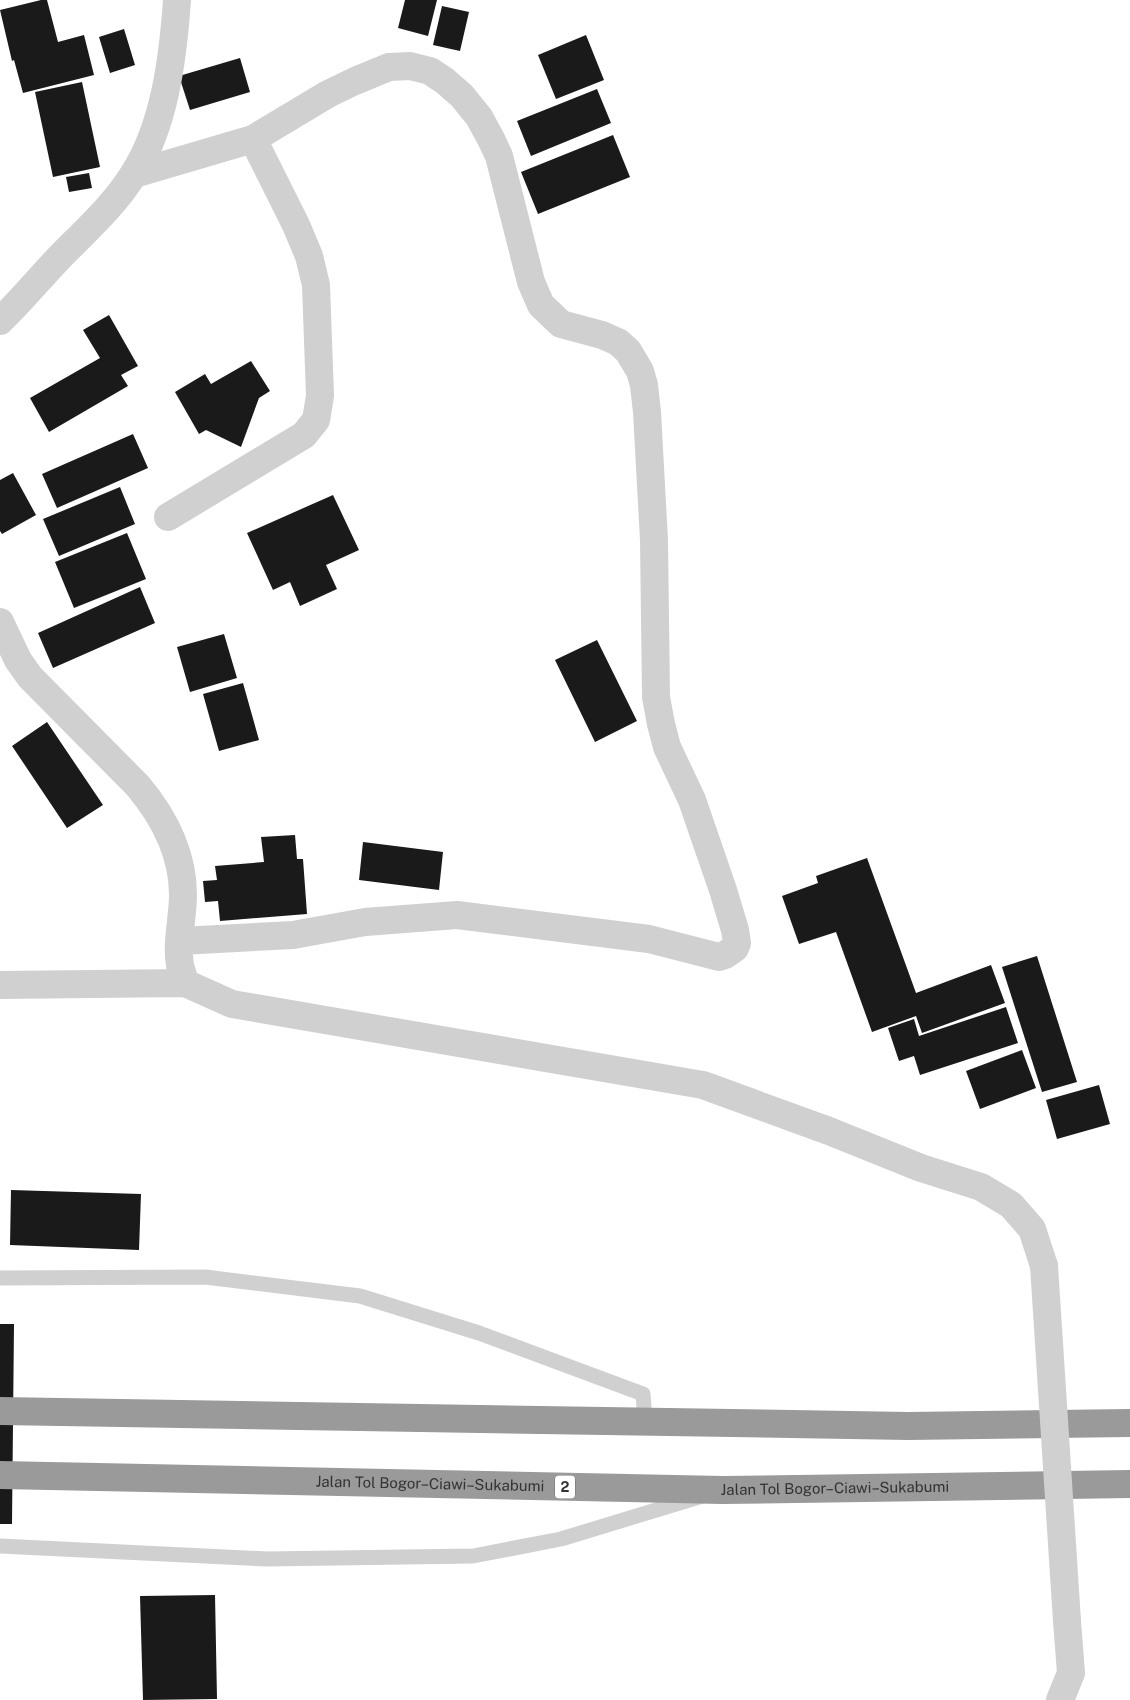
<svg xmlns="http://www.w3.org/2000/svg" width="1130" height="1700" font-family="'Public Sans',sans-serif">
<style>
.building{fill:#1a1a1a}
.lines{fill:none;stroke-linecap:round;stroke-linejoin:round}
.lane{stroke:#d0d0d0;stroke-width:15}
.street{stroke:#d0d0d0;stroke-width:28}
.highway{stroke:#9a9a9a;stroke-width:28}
.street-bridge{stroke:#d0d0d0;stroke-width:28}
.labels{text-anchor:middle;stroke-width:5;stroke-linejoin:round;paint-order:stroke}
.shield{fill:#fff;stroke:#707070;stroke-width:1}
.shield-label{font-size:14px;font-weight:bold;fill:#333}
.street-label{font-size:15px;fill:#333;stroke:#fff}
</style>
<rect width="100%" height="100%" fill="#fff"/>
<path class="building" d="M41,0H47L58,42L84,35L94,75L23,93L14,60L12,61L0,10Z
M405,0H437L428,36L398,28Z
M442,6L469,12L460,51L433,45Z
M124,29L135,65L110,73L99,37Z
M586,35L604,80L556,99L538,55Z
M240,58L250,92L190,110L179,76Z
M82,82L100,167L53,177L35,92Z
M597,89L611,123L531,156L517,121Z
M613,135L630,177L538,214L521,172Z
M89,173L92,188L69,192L66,177Z
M109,315L138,366L121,375L128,386L49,432L30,398L100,358L83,330Z
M251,361L270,391L259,398L241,447L206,430L199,434L175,392L205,374L211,384Z
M133,434L148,468L57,508L42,474Z
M13,473L36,515L2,534L0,531V480Z
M120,487L135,524L59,556L43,519Z
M333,495L359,550L326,565L337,589L300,606L290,582L273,590L247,533Z
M127,533L146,579L74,608L55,562Z
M140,587L155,623L53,668L38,633Z
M224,634L237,678L190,692L177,647Z
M597,640L637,721L595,742L555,660Z
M243,683L259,740L219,751L203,694Z
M47,722L103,805L67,828L12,746Z
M295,835L297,859H303L307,914L220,921L218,901L205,902L203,881L217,880L215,866L264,862L261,837Z
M363,842L443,852L439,890L359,880Z
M867,858L916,993L991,965L1005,1003L922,1033L916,1016L872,1032L836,932L799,944L782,896L818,883L816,876Z
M1037,956L1077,1082L1042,1092L1002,967Z
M1006,1007L1018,1043L920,1075L914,1056L899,1061L888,1028L914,1019L919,1036Z
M1022,1050L1036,1088L980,1109L966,1071Z
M1099,1085L1110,1124L1057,1139L1046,1100Z
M11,1190L141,1194L139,1250L10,1245Z
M0,1324H14L12,1524H0Z
M215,1595L217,1699L143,1700L140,1596Z"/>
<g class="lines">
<path class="lane" d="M0,1278L205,1277L360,1296L479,1333L643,1394L645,1421
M0,1546L267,1559L473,1556L561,1539L699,1497"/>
<path class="street" d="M134,174L253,139L328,94L355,81L389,67L410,66L430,71L445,81L462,96L479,117L491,139L499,156L531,282L541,305L561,324L602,335L618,342L628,351L640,371L644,385L647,412L654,540L656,697L661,724L667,747L692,800L723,890L735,930L737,943L735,948L725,955L719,957L649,939L457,915L365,922L293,935L180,941
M0,321C20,302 38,280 57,260C83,233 113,207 133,175C165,126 173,57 177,0
M168,517L304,435L316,420L320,396L316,285L309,256L296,225L253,139
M0,622L18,660L30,677L138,786C164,817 183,854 183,895C183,918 176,942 180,965C181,971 184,977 185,983
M0,985L185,983L232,1004L703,1085L829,1131L921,1168L981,1187L1011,1205L1032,1229L1044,1266
M1060,1700L1071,1673L1067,1621"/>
<g class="highway">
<path d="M0,1411L908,1426L1130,1423"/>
<path id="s1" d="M0,1475L722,1490L1130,1484"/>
</g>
<path class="street-bridge" d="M1044,1266L1067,1621"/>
</g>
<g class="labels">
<rect class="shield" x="555" y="1475.5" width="20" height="23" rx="4"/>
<g class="shield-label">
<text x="565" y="1492">2</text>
</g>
<g class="street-label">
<text dy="5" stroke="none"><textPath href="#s1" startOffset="430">Jalan Tol Bogor–Ciawi–Sukabumi</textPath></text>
<text dy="5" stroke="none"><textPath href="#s1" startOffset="835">Jalan Tol Bogor–Ciawi–Sukabumi</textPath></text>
</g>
</g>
</svg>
